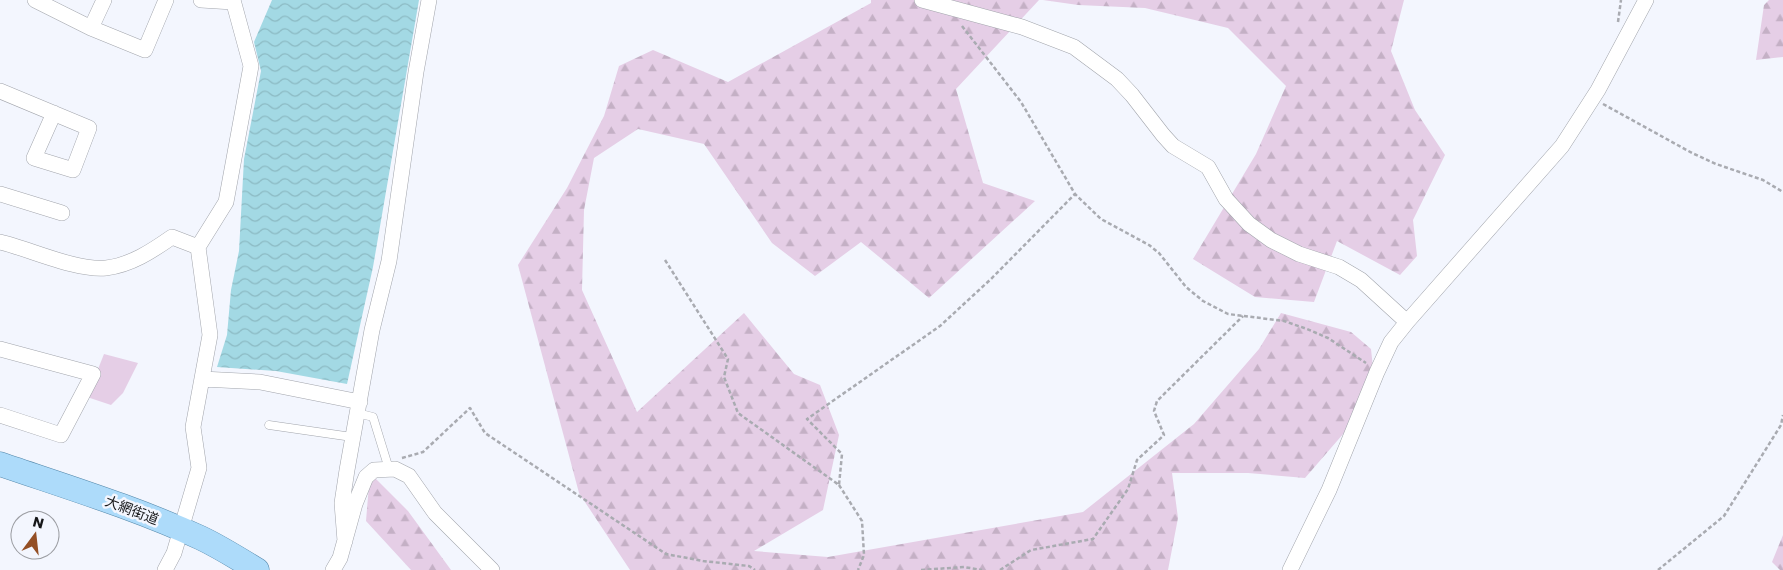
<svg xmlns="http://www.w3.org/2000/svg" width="1783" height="570" font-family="Poppins,'Noto Sans JP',sans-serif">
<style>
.forest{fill:url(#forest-firs)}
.park{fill:#e5cee6}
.water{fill:url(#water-waves)}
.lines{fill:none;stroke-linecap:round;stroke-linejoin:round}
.lane-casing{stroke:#a2a5ac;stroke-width:9}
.street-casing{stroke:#a2a5ac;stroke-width:16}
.primary-casing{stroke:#5487a9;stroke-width:25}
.path{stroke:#a9abb1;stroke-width:2.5;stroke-dasharray:4 2.5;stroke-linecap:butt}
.lane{stroke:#fff;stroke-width:8}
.street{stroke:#fff;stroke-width:15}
.primary{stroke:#addbfa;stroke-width:24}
.labels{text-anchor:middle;stroke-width:5;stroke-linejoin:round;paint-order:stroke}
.street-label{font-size:14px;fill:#161719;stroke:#f3f6fe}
</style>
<defs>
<pattern id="forest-firs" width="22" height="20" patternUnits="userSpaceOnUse" patternTransform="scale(1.25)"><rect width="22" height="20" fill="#e5cee6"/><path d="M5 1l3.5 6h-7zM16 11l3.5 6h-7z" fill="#c4b0c5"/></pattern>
<pattern id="water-waves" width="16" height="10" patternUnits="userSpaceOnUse" patternTransform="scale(1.25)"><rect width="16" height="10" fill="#a3d9e4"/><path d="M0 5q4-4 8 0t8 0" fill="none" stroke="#8cbac3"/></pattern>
</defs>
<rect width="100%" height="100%" fill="#f3f6fe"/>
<path class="forest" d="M871,0H1039L956,89L983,183L1035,201L929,298L861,242L815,276L772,243L704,144L638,129L594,158L584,210L582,290L637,412L744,313L794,374L820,385L839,435L823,510L754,551L828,557L1083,512L1194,424L1259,349L1281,313L1351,332L1371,349L1376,396L1305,478L1248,473H1172L1178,518L1168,570H630L579,493L518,265L567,188L604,116L619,66L653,50L728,82L871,3Z
M1043,0H1404L1391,51L1415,110L1445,155L1413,220L1417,256L1400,275L1337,241L1314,302L1255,297L1193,259L1256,154L1286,86L1228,28L1145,8L1078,5Z
M1769,0H1783V57L1756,60L1764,5Z
M370,473L408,511L451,570H411L366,521Z
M1783,535V570H1780L1772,562Z"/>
<path class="park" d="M104,354L138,363L123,393L111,405L87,397Z"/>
<path class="water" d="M272,0H419L373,267L347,384L276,371L217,367L227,335L231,290L239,251L244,159L261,71L254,42Z"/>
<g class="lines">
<defs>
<path id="lane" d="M357,413L373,417L389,469
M269,425L352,437"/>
<path id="street" d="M35,0L91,28L145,50L166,0
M201,0L233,2
M922,0L1022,27L1074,47L1117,79L1132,95L1163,135L1173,146L1208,167L1226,199L1249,224L1271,240L1299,254L1339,267L1361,280L1407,322
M91,28L104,0
M0,91L89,128L73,170L34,158L54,113
M0,194L62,213
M0,242C30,249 76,271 106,268C131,265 152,251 172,237L198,247
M0,349L93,374L61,435L0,415
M202,379L260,382L360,402
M345,541L342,503L347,470L372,330L389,261L416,72L429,0
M165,570L174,553L199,468L193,427L210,335L198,247L226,202L251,66L233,0
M333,570L340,558L355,504L366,477L374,470L395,469L409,476L435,513L492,570
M1290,570L1329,490L1377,372L1391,342L1407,322L1562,146L1598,90L1646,0"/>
<path id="primary" d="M0,464C67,487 136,508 201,538C220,547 239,559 257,570"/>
</defs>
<use href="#lane" class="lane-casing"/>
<use href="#street" class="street-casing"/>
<use href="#primary" class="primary-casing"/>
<path class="path" d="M1618,22L1621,0
M962,26L1021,102L1075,194L1101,219L1149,245L1159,253L1186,287L1203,301L1228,314L1284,321L1307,329L1328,338L1366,363
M1603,104L1692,153L1716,164L1763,180L1783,192
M665,260L728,359L724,377L738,413L839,485L842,454L807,419L940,326L991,279L1075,194
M402,458L423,452L470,408L485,433L666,554L703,561L749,566L755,570
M839,485L862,521L864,555L858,570
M921,570L964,567L982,570
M1000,570L1031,550L1093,539L1128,489L1137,460L1164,435L1154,411L1157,401L1243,316
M1658,570L1724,516L1781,425L1783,415"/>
<use href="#lane" class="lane"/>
<use href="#street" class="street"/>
<use href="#primary" class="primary"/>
</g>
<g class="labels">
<g class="street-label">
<text transform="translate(132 510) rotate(21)" y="5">大網街道</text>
</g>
</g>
<g transform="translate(35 535) rotate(15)"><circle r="24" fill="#f3f6fe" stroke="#9b9da2"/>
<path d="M0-4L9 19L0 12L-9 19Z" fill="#944f25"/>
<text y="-8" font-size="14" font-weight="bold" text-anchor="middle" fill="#161719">N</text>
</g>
</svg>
